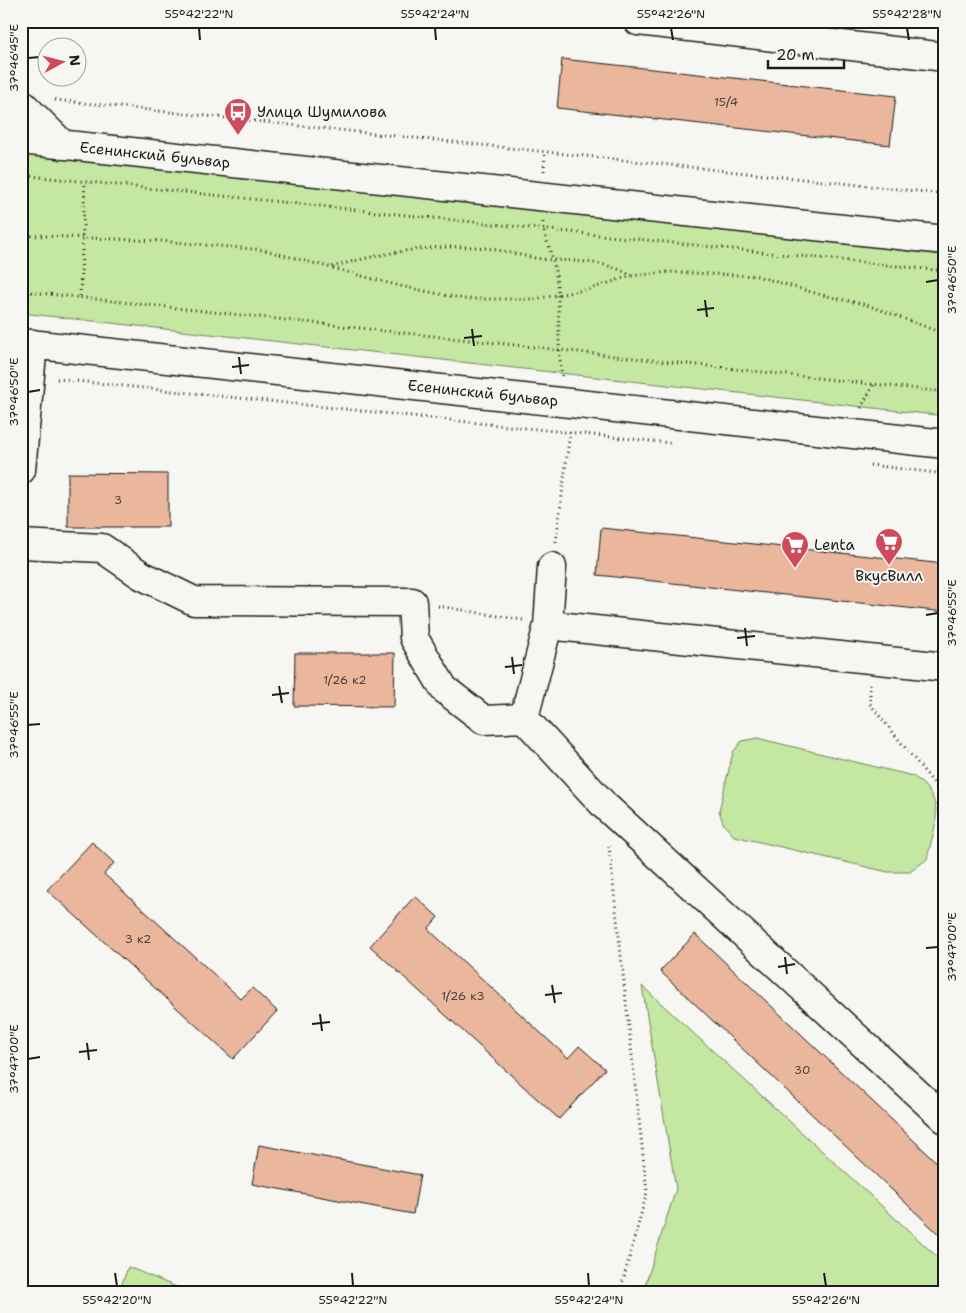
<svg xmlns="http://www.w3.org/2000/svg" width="966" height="1313" font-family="'Shantell Sans',sans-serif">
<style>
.green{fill:#c4e7a1;stroke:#70825e}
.building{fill:#eab69c;stroke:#1c1c1c}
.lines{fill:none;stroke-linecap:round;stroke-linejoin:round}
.minor-casing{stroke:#1c1c1c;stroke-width:31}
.path{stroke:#1c1c1c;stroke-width:3;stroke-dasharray:1 4;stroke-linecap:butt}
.minor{stroke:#f6f6f2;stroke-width:28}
.ticks{fill:none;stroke:#1c1c1c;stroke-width:2}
.labels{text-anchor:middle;stroke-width:4;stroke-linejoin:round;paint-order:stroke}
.number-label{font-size:12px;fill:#50423c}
.poi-label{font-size:15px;fill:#1c1c1c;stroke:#f6f6f2;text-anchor:start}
.street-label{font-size:15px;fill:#1c1c1c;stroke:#f6f6f2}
.neatline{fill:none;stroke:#1c1c1c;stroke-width:2}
.ticks-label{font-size:12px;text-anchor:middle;fill:#1c1c1c}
</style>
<rect width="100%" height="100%" fill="#f6f6f2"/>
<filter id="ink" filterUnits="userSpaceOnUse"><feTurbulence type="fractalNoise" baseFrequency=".02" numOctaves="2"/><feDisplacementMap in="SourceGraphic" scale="10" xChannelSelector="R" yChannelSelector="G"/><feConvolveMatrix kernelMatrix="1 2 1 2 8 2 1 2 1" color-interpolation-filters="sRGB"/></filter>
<g filter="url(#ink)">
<path class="green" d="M21,151L945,255V416L21,313Z
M757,738L913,776C948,801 935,823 927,859L910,872H888L734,836L724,825L719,811L733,752L742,741Z
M642,986L945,1264V1292H643L676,1189Z
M128,1267L179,1288L177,1292H119Z"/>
<path class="building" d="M562,59L896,96L890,145L557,108Z
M68,473L168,474V527H68Z
M601,528L945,564V612L597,575Z
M295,653H395L394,707L294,706Z
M92,842L114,863L104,874L241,999L252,988L277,1011L233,1059L47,890Z
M415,896L438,917L428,929L568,1058L579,1046L605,1069L559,1119L370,946Z
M695,934L945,1170V1240L660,971Z
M259,1145L420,1175L413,1214L252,1184Z"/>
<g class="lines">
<defs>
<path id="minor" d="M638,21L945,57
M21,103L63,145
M21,140L945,240
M21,343L945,444
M21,470L33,344
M21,544L102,548L141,575L194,601L412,602L414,638L444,689L484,720L524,718
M552,567L548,625L524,718L605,806L945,1119
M548,625L945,667"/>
</defs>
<use href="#minor" class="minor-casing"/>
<path class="path" d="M55,100L945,194
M544,171L545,152
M21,175L945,271
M543,222C543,236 550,247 553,260C562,298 556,338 562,376
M21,235L161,241L264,250L400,286L465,299H535L590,289L630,276L669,272L757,276L818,294L867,305L945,334
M332,267C377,254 427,245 474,247C497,248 519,256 542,259C572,262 603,259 630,275
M21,291L945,392
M80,296L85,183
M57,379L670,443
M861,408L874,384
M870,465L945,474
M556,542L570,432
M438,606L523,620
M870,684V704L945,797
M609,846L647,1192L620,1292"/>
<use href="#minor" class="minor"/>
</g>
</g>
<path class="ticks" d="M199,28L200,40M435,28L436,40M671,28L673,40M907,28L909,40M28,58L40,57M926,282L938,280M705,300L707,317M697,310L714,308M472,329L474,346M464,338L482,336M239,357L241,374M232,367L249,365M28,392L40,390M926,615L938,613M745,628L747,646M737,638L755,636M512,657L514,674M505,667L522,665M279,686L282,703M272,695L289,693M28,725L40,724M926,948L938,947M785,957L787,974M778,967L795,964M552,985L555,1003M545,995L562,993M320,1014L322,1031M312,1024L330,1022M87,1043L89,1060M79,1052L97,1050M28,1059L40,1057M115,1273L117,1286M352,1273L353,1286M588,1273L589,1286M824,1273L826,1286"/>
<defs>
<symbol id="bus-pin" viewBox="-11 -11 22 30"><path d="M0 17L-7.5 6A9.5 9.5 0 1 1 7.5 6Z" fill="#d1495b" stroke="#f6f6f2"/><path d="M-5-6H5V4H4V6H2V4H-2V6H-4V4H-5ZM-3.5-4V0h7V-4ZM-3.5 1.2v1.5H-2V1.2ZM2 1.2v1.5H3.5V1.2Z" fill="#fff"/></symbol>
<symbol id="supermarket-pin" viewBox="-11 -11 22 30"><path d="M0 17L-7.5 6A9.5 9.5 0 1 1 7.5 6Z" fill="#d1495b" stroke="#f6f6f2"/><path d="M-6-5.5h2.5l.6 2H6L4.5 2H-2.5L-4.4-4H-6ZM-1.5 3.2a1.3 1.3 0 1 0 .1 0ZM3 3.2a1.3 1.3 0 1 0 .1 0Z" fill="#fff"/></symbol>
</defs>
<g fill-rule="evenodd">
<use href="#bus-pin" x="222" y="96" width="32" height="43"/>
<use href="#supermarket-pin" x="873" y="526" width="32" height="43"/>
<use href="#supermarket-pin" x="779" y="529" width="32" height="43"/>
</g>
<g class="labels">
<g class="number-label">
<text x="726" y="106">15/4</text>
<text x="118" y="504">3</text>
<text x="345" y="684">1/26 к2</text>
<text x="138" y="943">3 к2</text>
<text x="463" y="1000">1/26 к3</text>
<text x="802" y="1074">30</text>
</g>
<g class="poi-label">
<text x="257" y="117">Улица Шумилова</text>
<text x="814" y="550">Lenta</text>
<text x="889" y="581" text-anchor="middle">ВкусВилл</text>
</g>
<g class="street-label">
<text transform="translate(155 155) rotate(6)" y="5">Есенинский бульвар</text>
<text transform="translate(483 393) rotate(6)" y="5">Есенинский бульвар</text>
</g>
</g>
<rect width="966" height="1313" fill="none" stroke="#f6f6f2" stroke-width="55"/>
<g transform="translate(62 62) rotate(83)"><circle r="24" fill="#f6f6f2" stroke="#9f9f9c"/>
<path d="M0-4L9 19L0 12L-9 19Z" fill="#d1495b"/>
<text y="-8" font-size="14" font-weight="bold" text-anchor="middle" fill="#1c1c1c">N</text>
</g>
<path d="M768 60v8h76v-8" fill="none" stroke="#1c1c1c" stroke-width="2.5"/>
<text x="776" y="60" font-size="15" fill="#1c1c1c" stroke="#f6f6f2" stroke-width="4" paint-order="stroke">20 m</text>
<rect x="28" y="28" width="910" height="1258" class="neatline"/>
<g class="ticks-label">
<text x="199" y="18">55°42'22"N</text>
<text x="435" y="18">55°42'24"N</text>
<text x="671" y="18">55°42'26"N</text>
<text x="907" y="18">55°42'28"N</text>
<text transform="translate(14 58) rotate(-90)" y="4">37°46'45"E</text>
<text transform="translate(952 280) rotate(-90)" y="4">37°46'50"E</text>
<text transform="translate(14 392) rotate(-90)" y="4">37°46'50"E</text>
<text transform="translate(952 613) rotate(-90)" y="4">37°46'55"E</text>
<text transform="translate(14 725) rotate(-90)" y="4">37°46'55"E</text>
<text transform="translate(952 947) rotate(-90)" y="4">37°47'00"E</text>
<text transform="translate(14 1059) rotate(-90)" y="4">37°47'00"E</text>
<text x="117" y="1304">55°42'20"N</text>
<text x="353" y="1304">55°42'22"N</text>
<text x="589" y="1304">55°42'24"N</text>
<text x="826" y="1304">55°42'26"N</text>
</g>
</svg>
